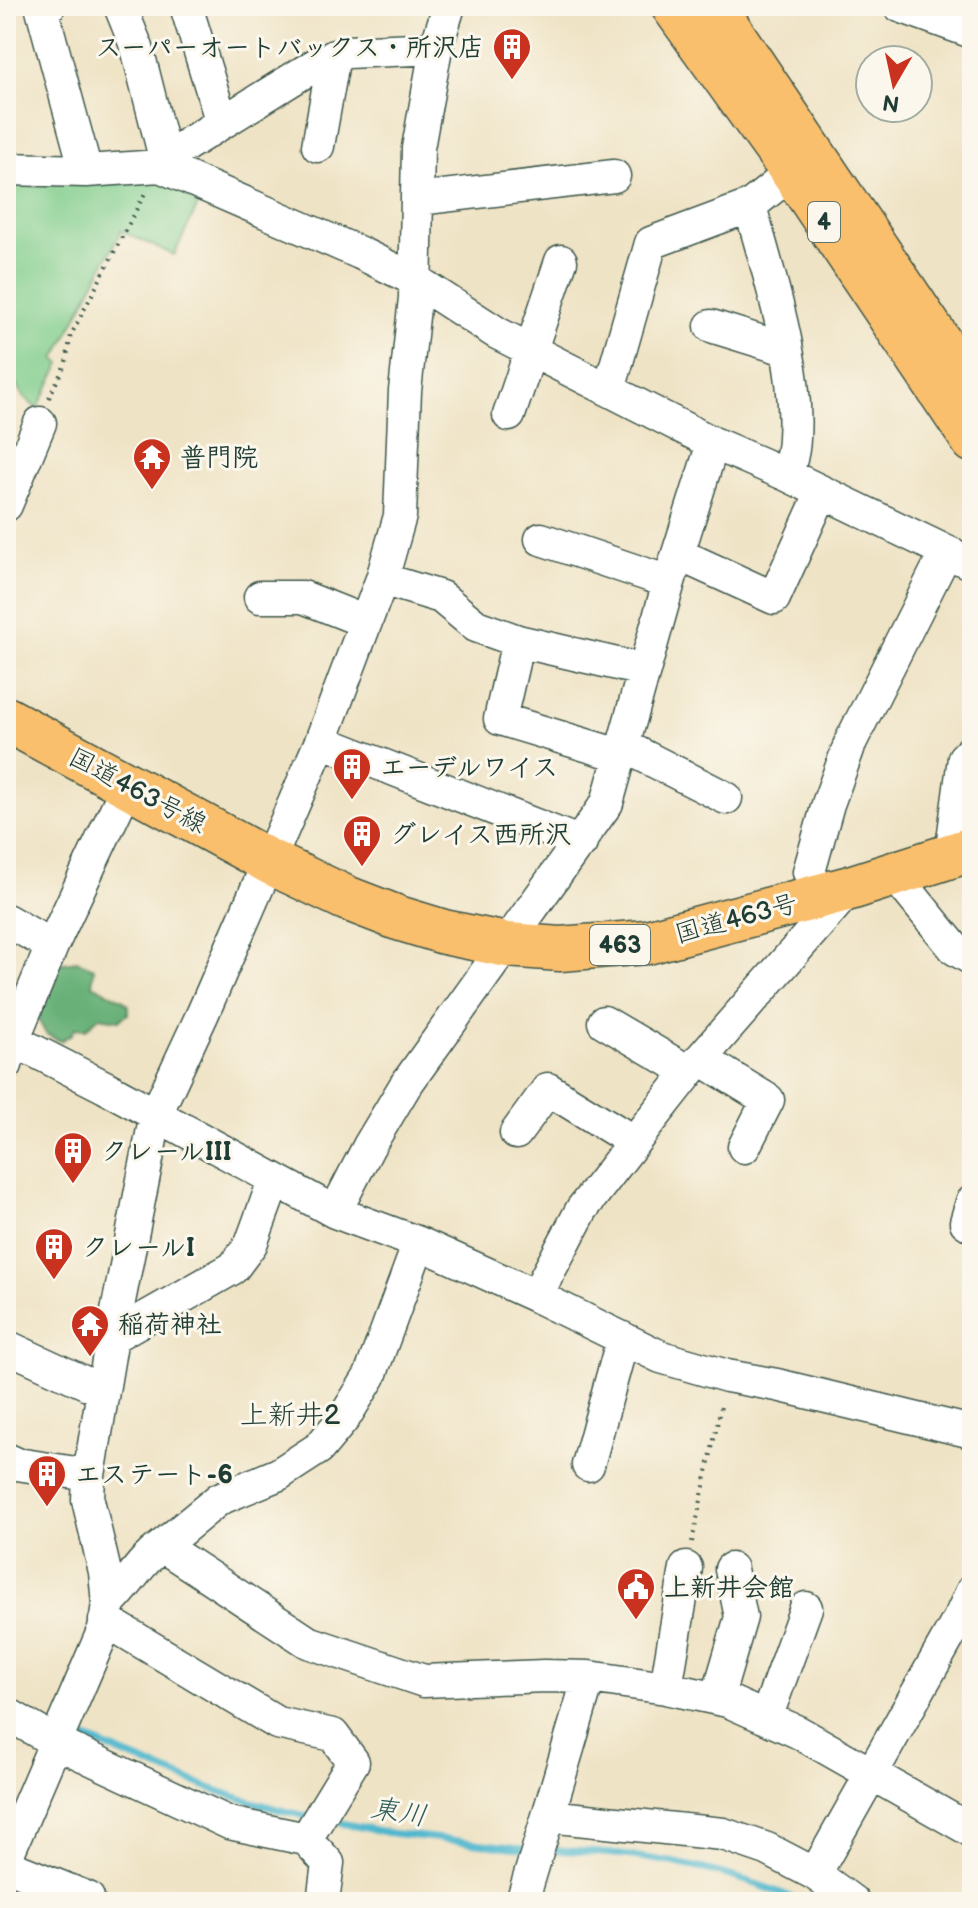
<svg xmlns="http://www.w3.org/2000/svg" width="978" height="1908" font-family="'Balsamiq Sans','Klee One',sans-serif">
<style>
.green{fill:#80cd8c;stroke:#508560;stroke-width:2}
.forest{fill:#68b078;stroke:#447656;stroke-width:2}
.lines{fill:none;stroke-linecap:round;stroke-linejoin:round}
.stream{stroke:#4fb7cd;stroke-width:7}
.minor-casing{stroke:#3e564a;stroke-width:35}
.major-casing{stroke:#3e564a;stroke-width:43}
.highway-casing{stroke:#3e564a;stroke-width:47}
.path{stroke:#3e564a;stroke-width:4;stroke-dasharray:2 6;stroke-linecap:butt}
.minor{stroke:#fff;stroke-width:32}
.major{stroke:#f9bf6c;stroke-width:40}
.highway{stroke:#f9bf6c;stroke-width:44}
.labels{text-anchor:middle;stroke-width:6;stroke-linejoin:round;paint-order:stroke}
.shield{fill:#fbf7ec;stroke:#61756b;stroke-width:2}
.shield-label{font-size:24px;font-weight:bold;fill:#1f3d34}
.poi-label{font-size:26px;font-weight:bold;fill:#1f3d34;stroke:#fbf7ec;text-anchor:start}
.street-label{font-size:26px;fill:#1f3d34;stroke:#fbf7ec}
.neighbourhood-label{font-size:28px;fill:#1f3d34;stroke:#fbf7ec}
.water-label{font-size:28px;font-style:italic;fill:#2b5c5a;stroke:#fbf7ec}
</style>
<rect width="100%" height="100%" fill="#fbf7ec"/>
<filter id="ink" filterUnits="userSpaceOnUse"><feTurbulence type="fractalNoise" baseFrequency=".0125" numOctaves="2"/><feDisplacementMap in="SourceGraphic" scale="16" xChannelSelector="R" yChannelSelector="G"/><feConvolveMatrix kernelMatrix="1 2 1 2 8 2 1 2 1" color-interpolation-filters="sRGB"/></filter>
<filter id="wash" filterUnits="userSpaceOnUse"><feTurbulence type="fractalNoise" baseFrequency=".006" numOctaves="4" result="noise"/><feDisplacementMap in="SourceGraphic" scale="32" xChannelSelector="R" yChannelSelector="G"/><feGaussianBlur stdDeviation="1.8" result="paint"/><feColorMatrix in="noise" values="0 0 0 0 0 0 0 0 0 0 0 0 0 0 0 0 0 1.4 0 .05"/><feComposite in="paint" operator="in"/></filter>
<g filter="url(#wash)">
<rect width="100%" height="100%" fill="#efe3c5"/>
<path class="green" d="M145,172L204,193L174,255L121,231L55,359L61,363L37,409L24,397L6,368V179Z"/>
<path class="forest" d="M77,961L94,968L92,985L122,999L128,1005V1014L119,1020L99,1017L86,1029L75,1028L72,1034L60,1041L46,1034L38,1019L57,964Z"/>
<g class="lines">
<path class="stream" d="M77,1735C155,1767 227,1799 310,1817
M326,1820L390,1833L528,1849
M548,1850C635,1852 722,1866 802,1902"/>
</g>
</g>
<g filter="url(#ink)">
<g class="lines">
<defs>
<path id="minor" d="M49,6L42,9L86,171
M120,6L137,48L165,158
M186,6L222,123
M900,6L972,32
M318,146L334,56
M160,166L165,158L320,62L347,52L436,48
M6,169L86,171L160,166L360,253L415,280L497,333L609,390L713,443L787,475L972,564
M418,199L614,176
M711,326L785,349
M609,390L651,243L750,206
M509,415L561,261
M787,475C790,463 794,451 794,438C799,365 769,276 750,206L791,173
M6,505L40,423
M541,539L669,582
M678,554L774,598L822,492
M382,579L441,597L476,626L518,641L643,670
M260,597H303L366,622
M518,641L500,719L619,755
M321,741L581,843
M622,745L726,798
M951,855L964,758L972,750
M894,874L955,949L972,959
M822,895L809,872L828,804L851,741L946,552
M6,920L52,946
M604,1022L689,1072
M13,1040L52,946L128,784
M701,1059L768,1100L744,1147
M6,1065L13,1040L105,1087L335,1212L419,1243L536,1296L661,1357L727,1376L777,1385L972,1432
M516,1133L548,1089L634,1142
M972,1202L966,1222L972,1226
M335,1212L369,1146L405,1086L607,803L669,582L713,443
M536,1296L582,1209L634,1142L689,1072L850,888
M112,1337L233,1268L251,1244L274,1181
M6,1346L103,1391
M6,1459L17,1464L89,1475
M588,1465L623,1338
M162,1546L219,1499L279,1474L319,1448L344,1418L370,1376L419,1243
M108,1604C130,1584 138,1563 162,1546L308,1642L424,1681L544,1676L589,1677L666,1688L728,1701L798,1732L972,1831
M105,1620L277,1723L333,1735L353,1762L306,1839
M589,1677L548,1816L723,1834L767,1849L815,1874
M666,1688L686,1568
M717,1699L741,1617L731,1569
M6,1713L57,1743L229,1823L306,1839L328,1863L323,1902
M766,1718L806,1608
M6,1858L104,1629L108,1604L105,1572L88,1500L89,1475L112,1337L156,1114L203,1013L321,741L382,579L400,516L405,391L415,298L418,148L436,48L449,6
M6,1865L88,1898
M522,1902L548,1816
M853,1902L815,1874L961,1615L972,1591"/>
<path id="major" d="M671,6L791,173L972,442
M716,6L972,387"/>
<path id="highway" d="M6,719L270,862L346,898L398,918L444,932L507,945L560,949L647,942L850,888L972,849"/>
</defs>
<use href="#minor" class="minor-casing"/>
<use href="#major" class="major-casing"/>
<use href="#highway" class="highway-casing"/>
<path class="path" d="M49,398L66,362L71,335L145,193
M692,1542L722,1402"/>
<use href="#minor" class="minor"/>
<use href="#major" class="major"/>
<use href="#highway" class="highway"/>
</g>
</g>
<defs>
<symbol id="building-pin" viewBox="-11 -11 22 30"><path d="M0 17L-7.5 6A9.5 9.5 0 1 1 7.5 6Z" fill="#c8321e" stroke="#fbf7ec"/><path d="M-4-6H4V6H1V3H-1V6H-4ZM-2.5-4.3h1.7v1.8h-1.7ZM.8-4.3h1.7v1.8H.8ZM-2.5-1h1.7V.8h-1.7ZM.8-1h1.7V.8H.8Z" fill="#fff"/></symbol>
<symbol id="temple-pin" viewBox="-11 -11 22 30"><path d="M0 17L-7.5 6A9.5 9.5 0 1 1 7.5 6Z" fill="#c8321e" stroke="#fbf7ec"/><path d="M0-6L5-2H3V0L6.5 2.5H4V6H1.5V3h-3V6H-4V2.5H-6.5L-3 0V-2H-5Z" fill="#fff"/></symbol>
<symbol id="civic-pin" viewBox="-11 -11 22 30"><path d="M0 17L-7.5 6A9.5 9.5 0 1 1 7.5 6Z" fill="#c8321e" stroke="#fbf7ec"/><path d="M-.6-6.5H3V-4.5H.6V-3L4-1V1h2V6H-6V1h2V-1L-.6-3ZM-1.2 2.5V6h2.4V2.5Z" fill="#fff"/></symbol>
</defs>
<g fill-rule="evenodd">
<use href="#building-pin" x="490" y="25" width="44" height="60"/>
<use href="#temple-pin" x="130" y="435" width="44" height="60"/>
<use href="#building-pin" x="330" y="745" width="44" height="60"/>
<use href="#building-pin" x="340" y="812" width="44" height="60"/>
<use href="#building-pin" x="51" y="1129" width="44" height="60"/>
<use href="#building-pin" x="32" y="1225" width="44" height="60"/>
<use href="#temple-pin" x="68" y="1302" width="44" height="60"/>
<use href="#building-pin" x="25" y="1452" width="44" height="60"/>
<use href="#civic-pin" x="614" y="1565" width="44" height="60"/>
</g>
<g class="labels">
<g class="shield">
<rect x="808" y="202" width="32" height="40" rx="6"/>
<rect x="590" y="925" width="60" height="40" rx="6"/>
</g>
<g class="shield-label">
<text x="824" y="230">4</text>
<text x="620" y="953">463</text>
</g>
<g class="poi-label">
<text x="484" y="56" text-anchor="end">スーパーオートバックス・所沢店</text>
<text x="180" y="466">普門院</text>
<text x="380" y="776">エーデルワイス</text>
<text x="390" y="843">グレイス西所沢</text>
<text x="101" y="1160">クレールIII</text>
<text x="82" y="1256">クレールI</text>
<text x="118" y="1333">稲荷神社</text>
<text x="75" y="1483">エステート-6</text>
<text x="664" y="1596">上新井会館</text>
</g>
<g class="street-label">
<text transform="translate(138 790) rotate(28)" y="9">国道463号線</text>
<text transform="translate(736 918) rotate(-15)" y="9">国道463号</text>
</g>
<g class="neighbourhood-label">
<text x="290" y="1424">上新井2</text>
</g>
<g class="water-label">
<text transform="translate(399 1811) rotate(9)" y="10">東川</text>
</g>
</g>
<rect width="978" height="1908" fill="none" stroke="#fbf7ec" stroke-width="32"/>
<g transform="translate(894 84) rotate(189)"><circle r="38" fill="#fbf7ec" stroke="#a3ada2" stroke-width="2"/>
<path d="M0-6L14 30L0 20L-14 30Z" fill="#c8321e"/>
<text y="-12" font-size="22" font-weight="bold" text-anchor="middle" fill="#1f3d34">N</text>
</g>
</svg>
